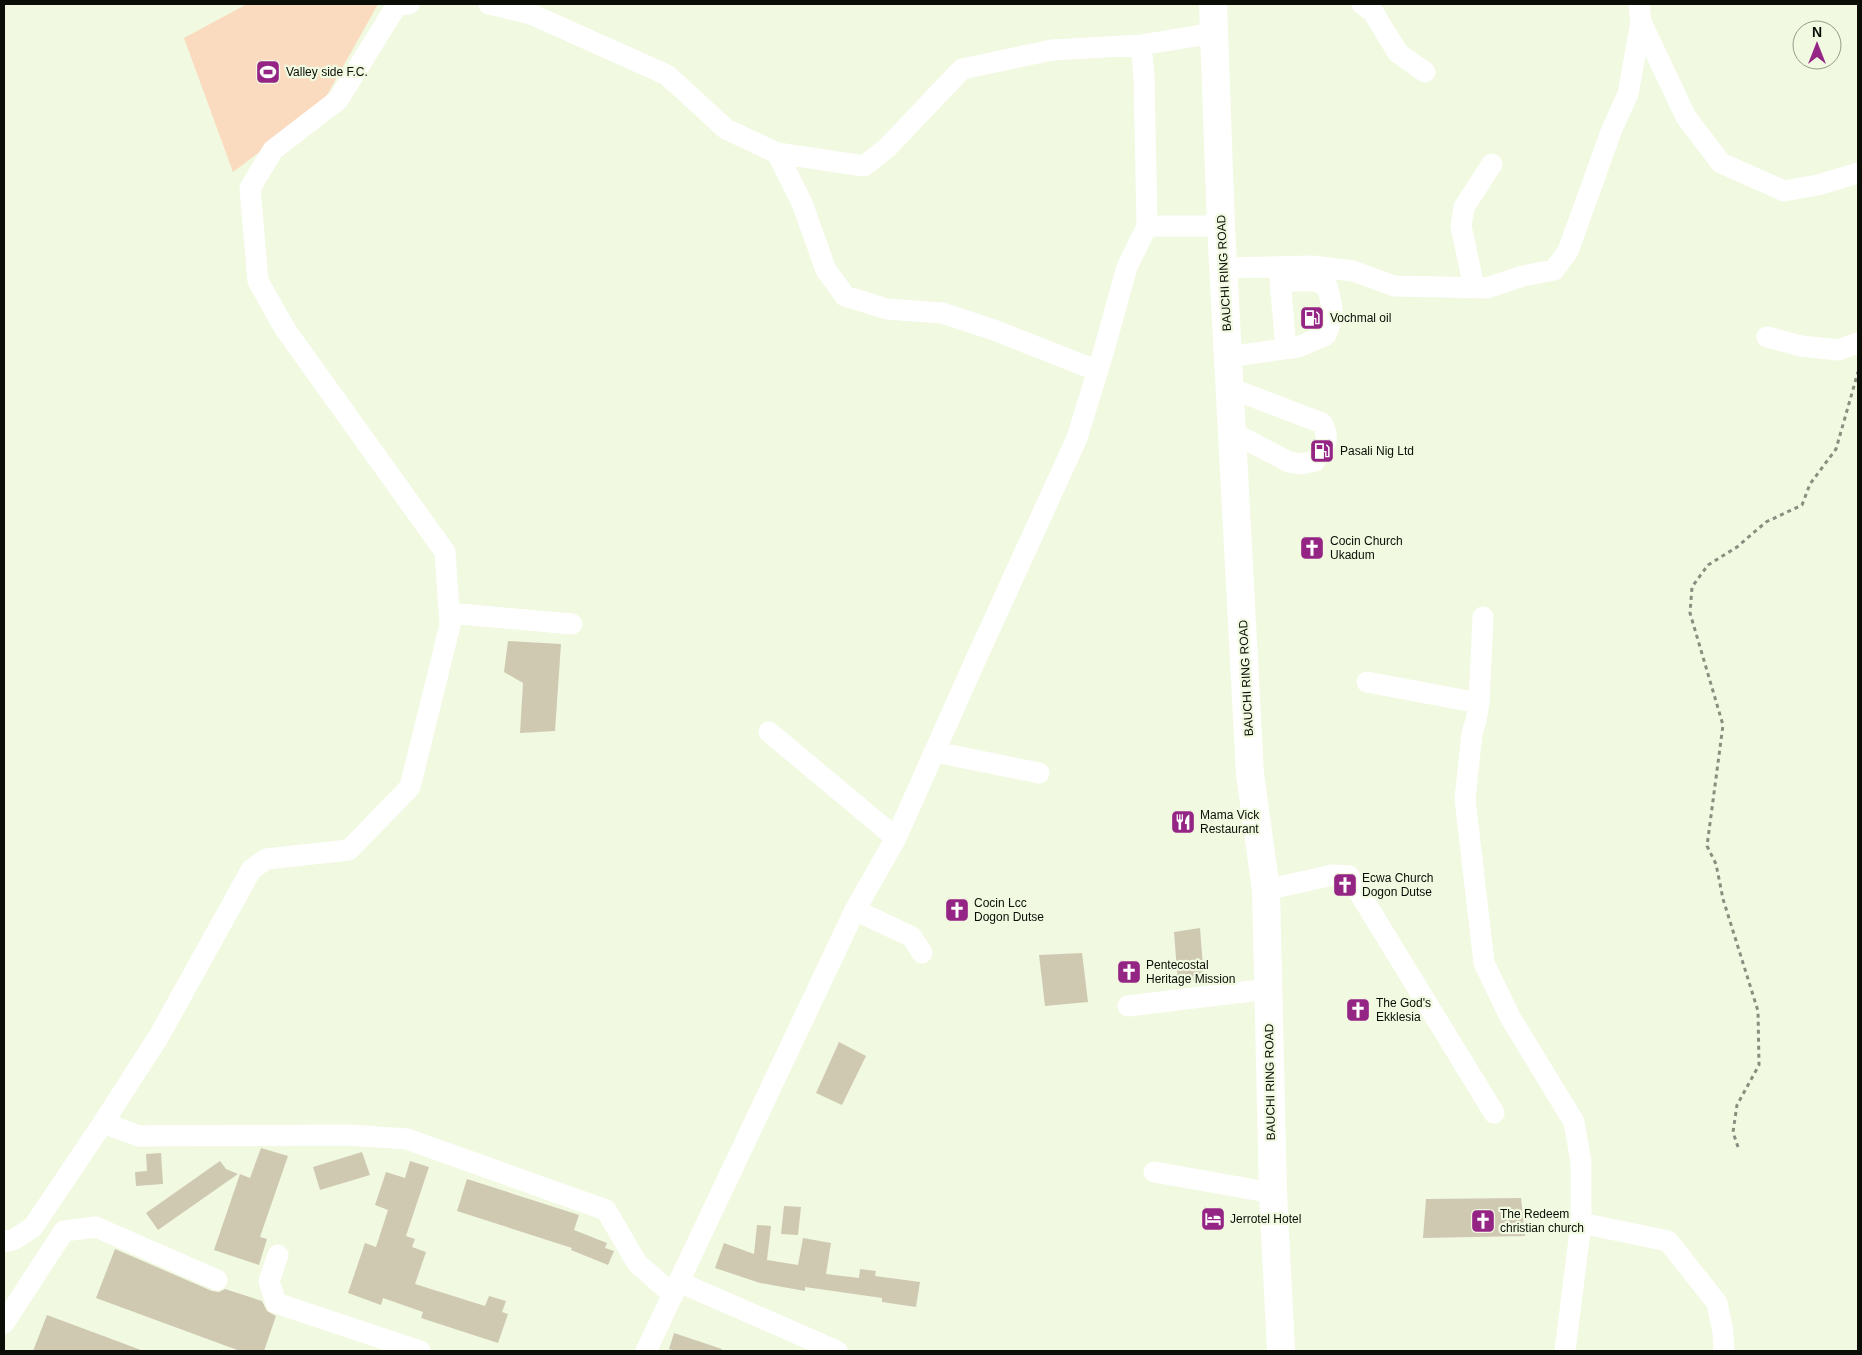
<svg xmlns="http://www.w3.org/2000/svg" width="1862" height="1355" font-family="Helvetica,sans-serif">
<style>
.green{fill:#fadbc0}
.building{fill:#d0c9b2}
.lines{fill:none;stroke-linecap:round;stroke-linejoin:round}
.path{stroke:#898e7e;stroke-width:3;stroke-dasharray:4 4;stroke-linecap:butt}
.minor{stroke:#fff;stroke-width:21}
.major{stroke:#fff;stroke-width:28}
.labels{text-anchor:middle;stroke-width:4.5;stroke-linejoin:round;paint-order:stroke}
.poi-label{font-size:12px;fill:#0b0e06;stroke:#f1f9e1;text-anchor:start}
.street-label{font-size:12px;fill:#0b0e06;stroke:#f1f9e1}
</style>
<rect width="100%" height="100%" fill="#f1f9e1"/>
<path class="green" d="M247,4H378L321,106L233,172L184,38Z"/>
<path class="building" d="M508,641L561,644L555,731L520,733L523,683L504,672Z
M1200,928L1204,979L1178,984L1174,932Z
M1082,953L1088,1002L1045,1006L1039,955Z
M839,1042L866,1056L842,1105L816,1093Z
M261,1148L288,1156L260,1237L267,1239L259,1265L214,1250L240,1174L250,1178Z
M362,1152L370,1175L320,1190L313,1167Z
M161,1153L163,1184L136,1186L135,1172L147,1171L146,1154Z
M220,1161L226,1169L238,1174L158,1230L146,1213Z
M410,1161L429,1167L406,1236L415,1239L412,1247L426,1252L415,1284L485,1306L489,1296L506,1301L502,1312L508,1314L498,1343L421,1318L423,1312L383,1298L381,1305L348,1293L365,1243L376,1247L388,1210L375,1205L386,1172L405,1178Z
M467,1179L579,1215L574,1230L607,1243L605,1248L614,1251L608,1265L571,1250L572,1248L457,1211Z
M1521,1198L1525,1236L1423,1238L1426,1199Z
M784,1206L801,1207L798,1235L781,1234Z
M757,1225L771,1226L767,1260L798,1265L803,1238L831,1243L826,1274L859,1278L860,1269L876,1271L875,1276L920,1282L916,1307L882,1302V1298L805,1287V1291L760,1283L715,1268L724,1243L754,1254Z
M115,1249L212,1291L219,1292L225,1289L262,1301L267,1311L276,1316L264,1351H240L96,1298Z
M47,1315L141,1350V1351H33Z
M674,1333L722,1349L721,1351H676L669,1349Z"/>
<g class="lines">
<path class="path" d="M1738,1147L1733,1132L1737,1105L1759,1065L1758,1011L1723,899L1716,864L1707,846L1723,725L1690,613L1692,587L1708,565L1737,547L1766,522L1802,505L1810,484L1836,449L1858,372"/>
<path class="minor" d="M489,4L531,14L667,75L726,129L777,153L864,166L887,148L962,69L1052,50L1141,45L1214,33
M1362,4L1373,12L1398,53L1425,72
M1641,22L1686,117L1721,163L1784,191L1818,185L1858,173
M1141,45L1144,76L1147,226
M777,153L802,203L826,270L845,296L887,309L942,313L994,330L1098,371
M1223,268L1312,266L1353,271L1394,286L1487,288L1523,276L1554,270L1568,251L1612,129L1628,94L1641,22L1639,4
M1280,281L1286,349
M1474,287L1461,226L1464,207L1492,164
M1767,337L1801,346L1838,350L1858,343
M1228,357L1298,347L1326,335C1335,313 1333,308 1327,286L1315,281H1280
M1230,388L1322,423C1331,441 1325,445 1315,461L1302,464L1289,462L1232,432
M449,613L572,624
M1483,617L1479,703L1476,721L1472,733L1465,799L1484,963L1510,1017L1574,1122L1581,1162V1223L1565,1351
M1367,682L1479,703
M769,732L896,838
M935,752L1039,773
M1266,890L1333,875L1349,876L1494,1113
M855,910L912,937L922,953
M1128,1006L1268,989
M103,1123L139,1136L349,1135L407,1139L606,1210L637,1263L673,1295
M1154,1172L1273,1193
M1581,1223L1668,1241L1717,1303L1723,1332L1724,1351
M4,1242L15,1239L33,1227L103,1123L159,1036L251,870L266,859L349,850L410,787L450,625L445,552L285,329L258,281L250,188L273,150L338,100L397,5L409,4
M278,1255L269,1281L276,1303L420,1351
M679,1282L837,1351
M4,1323L64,1231L96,1227L217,1280
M646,1351L855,910L896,838L971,670L1077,438L1104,350L1127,267L1147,226H1221"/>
<path class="major" d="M1213,4L1221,226L1250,774L1266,890L1273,1193L1281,1351"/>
</g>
<defs>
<symbol id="stadium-square" viewBox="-11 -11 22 22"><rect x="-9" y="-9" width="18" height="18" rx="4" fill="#942585" stroke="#f1f9e1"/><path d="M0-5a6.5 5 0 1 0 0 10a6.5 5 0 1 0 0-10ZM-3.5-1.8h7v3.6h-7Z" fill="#fff"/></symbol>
<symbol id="fuel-square" viewBox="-11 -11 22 22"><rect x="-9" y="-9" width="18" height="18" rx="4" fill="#942585" stroke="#f1f9e1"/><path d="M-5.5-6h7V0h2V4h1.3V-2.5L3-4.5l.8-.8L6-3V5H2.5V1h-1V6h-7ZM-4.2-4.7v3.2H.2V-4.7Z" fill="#fff"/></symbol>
<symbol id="church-square" viewBox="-11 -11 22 22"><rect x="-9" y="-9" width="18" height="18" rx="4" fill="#942585" stroke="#f1f9e1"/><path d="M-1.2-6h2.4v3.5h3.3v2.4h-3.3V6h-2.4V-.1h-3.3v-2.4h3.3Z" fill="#fff"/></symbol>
<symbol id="restaurant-square" viewBox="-11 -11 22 22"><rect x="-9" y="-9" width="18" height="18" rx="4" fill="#942585" stroke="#f1f9e1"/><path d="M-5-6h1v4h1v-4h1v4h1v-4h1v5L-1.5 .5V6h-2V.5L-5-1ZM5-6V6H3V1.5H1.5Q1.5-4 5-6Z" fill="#fff"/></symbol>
<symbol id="hotel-square" viewBox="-11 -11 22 22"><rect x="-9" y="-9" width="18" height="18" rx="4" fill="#942585" stroke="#f1f9e1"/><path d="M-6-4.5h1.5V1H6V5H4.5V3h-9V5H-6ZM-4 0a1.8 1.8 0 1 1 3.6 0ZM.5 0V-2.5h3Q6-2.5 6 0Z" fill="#fff"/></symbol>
</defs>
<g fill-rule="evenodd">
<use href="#stadium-square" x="254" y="58" width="28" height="28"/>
<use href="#fuel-square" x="1298" y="304" width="28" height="28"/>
<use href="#fuel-square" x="1308" y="437" width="28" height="28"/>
<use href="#church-square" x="1298" y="534" width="28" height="28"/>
<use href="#restaurant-square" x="1169" y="808" width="28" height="28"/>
<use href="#church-square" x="1331" y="871" width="28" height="28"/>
<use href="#church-square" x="943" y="896" width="28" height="28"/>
<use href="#church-square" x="1115" y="958" width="28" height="28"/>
<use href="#church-square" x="1344" y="996" width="28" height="28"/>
<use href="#hotel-square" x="1199" y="1205" width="28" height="28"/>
<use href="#church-square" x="1469" y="1207" width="28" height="28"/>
</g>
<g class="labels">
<g class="poi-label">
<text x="286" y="76">Valley side F.C.</text>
<text x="1330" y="322">Vochmal oil</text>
<text x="1340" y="455">Pasali Nig Ltd</text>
<text x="1330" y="545">Cocin Church<tspan x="1330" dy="14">Ukadum</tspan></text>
<text x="1200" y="819">Mama Vick<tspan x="1200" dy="14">Restaurant</tspan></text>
<text x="1362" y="882">Ecwa Church<tspan x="1362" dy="14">Dogon Dutse</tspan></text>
<text x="974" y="907">Cocin Lcc<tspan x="974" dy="14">Dogon Dutse</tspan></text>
<text x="1146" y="969">Pentecostal<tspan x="1146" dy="14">Heritage Mission</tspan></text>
<text x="1376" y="1007">The God's<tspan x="1376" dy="14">Ekklesia</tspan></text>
<text x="1500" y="1218">The Redeem<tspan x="1500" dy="14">christian church</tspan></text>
<text x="1230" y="1223">Jerrotel Hotel</text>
</g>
<g class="street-label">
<text transform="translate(1224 273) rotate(-93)" y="4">BAUCHI RING ROAD</text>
<text transform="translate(1246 678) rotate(-93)" y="4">BAUCHI RING ROAD</text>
<text transform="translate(1270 1082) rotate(-91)" y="4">BAUCHI RING ROAD</text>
</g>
</g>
<rect width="1862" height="1355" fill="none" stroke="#0b0e06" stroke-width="10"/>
<g transform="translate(1817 45)"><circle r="24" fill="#f1f9e1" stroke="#959b89"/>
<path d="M0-4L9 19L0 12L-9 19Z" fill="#942585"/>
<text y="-8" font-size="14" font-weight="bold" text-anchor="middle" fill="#0b0e06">N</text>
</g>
</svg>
